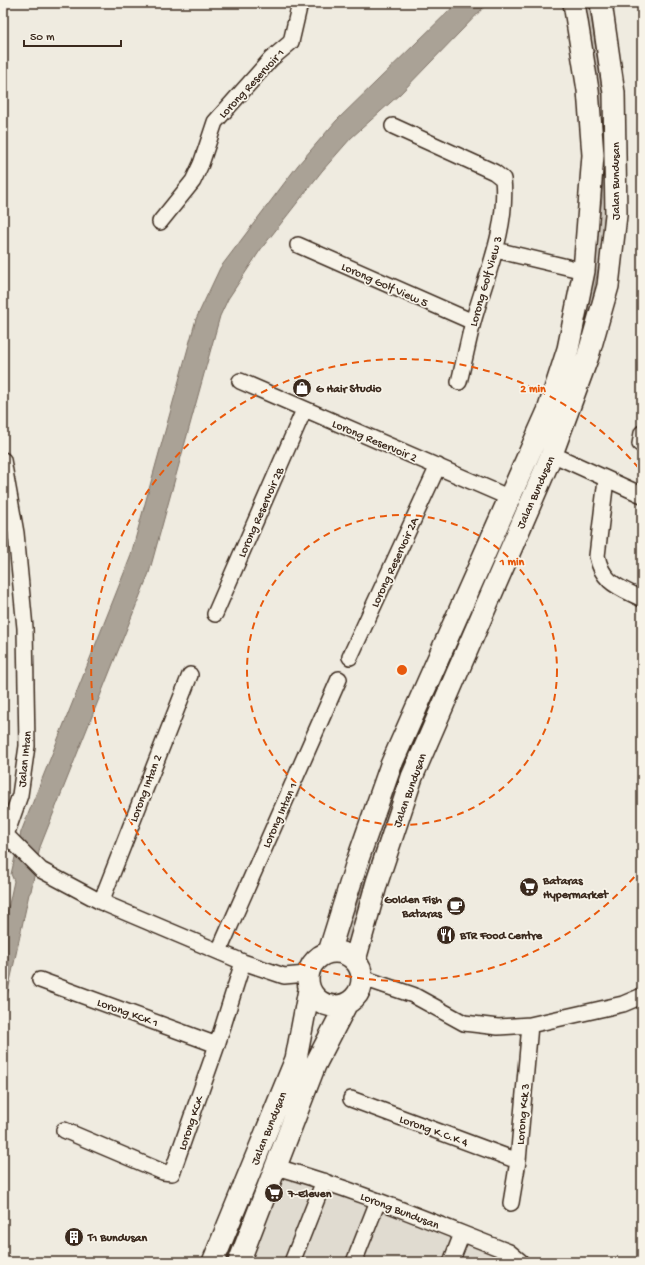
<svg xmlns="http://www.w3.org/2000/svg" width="645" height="1265" font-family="'Gochi Hand',sans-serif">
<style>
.built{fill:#e0dbd0}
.green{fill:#d1cbc0;stroke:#867a6f}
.water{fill:#aaa296;stroke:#7e7266}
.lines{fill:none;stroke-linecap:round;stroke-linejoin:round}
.minor-casing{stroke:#3b2a1e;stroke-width:18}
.secondary-casing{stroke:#3b2a1e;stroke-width:24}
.minor{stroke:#f7f3e8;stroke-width:15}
.secondary{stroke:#f7f3e8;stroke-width:21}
.ring{fill:none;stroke:#e8590c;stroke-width:2;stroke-dasharray:7 5}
.labels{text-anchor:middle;stroke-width:3.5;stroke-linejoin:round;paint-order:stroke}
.street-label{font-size:12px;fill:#3b2a1e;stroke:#f7f3e8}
.poi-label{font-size:12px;font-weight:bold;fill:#3b2a1e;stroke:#f7f3e8;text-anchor:start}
.centre{fill:#e8590c;stroke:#f7f3e8;stroke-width:2}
.ring-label{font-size:12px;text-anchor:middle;font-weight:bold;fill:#e8590c;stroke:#f7f3e8;stroke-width:3.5;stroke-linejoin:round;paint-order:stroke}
</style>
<rect width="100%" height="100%" fill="#efebe0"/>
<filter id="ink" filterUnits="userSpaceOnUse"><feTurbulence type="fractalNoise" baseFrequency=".025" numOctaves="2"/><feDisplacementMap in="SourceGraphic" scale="8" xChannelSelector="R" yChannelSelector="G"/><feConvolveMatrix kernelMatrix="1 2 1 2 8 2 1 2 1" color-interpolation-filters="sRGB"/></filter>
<g filter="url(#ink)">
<path class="built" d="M276,1167L521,1262H239Z"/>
<path class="green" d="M584,3H589L605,110L606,198L601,254L584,343L357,944L340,938L356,906L410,751L545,443L589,299L602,198L603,151L596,70Z"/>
<path class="water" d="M457,3H488L400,94L351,138L322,171L261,249L228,299L220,316L149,573L40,847L31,891L29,894L3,1014V932L14,881L11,874L21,832L130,558L196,319L220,268L298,165L336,121Z"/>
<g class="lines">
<defs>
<path id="minor" d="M393,126L494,172L503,179C508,229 486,275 473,322C468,342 464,362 459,382
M160,222L193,181L201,164L215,122L271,59L291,42L300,3
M298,245L473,322
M496,250L584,271
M240,381L510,498
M640,444L642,433
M552,454L642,495
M3,460L16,533L25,628L27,746L20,795L6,835L41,870L101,902L243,962L284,976L307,974
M606,479L597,556C603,584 619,587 642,599
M215,614L304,410
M350,657L438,466
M101,902L190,675
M219,951L339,679
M363,978L413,995L464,1023L498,1027L530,1025L623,1004L642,996
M40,980L217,1045
M351,1099L518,1161
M64,1130L163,1172L172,1173L217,1045L243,962
M276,1167C355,1189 432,1222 509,1252L521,1262
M511,1203L518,1161L530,1025
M292,1262L324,1181
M354,1262L378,1201
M451,1262L462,1234"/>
<path id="secondary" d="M308 979a27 27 0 1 1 54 0a27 27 0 1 1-54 0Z
M329,952L358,859L391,765L548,411L568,349L584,271L593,155L588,90L574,3
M355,960L377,882L412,777L552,454L588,356L608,286L616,215L614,93L601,3
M213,1262L296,1059L309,990
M239,1262L315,1065L347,1003"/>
</defs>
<use href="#minor" class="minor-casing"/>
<use href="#secondary" class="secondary-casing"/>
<use href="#minor" class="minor"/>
<use href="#secondary" class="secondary"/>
</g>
</g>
<g class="ring">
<circle cx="402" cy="670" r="155"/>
<path d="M642 868A311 311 0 1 1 642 472"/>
</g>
<defs>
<symbol id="shop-disc" viewBox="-11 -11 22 22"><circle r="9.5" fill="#3b2a1e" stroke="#f7f3e8"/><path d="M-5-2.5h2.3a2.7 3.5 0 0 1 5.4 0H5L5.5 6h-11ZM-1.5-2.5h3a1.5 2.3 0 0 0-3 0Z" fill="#fff"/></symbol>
<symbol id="supermarket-disc" viewBox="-11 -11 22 22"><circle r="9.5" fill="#3b2a1e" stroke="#f7f3e8"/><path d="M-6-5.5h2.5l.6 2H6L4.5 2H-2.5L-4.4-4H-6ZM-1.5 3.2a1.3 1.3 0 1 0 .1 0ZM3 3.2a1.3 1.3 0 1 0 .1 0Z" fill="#fff"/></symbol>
<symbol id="cafe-disc" viewBox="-11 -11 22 22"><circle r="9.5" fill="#3b2a1e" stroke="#f7f3e8"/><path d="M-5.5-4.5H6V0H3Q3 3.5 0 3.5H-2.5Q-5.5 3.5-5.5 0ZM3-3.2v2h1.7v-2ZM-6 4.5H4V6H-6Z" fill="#fff"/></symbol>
<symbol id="restaurant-disc" viewBox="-11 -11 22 22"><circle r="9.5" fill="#3b2a1e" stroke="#f7f3e8"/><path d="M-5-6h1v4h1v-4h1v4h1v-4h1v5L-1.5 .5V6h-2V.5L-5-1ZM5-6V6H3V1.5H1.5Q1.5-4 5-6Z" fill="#fff"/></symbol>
<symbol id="building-disc" viewBox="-11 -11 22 22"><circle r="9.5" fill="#3b2a1e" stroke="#f7f3e8"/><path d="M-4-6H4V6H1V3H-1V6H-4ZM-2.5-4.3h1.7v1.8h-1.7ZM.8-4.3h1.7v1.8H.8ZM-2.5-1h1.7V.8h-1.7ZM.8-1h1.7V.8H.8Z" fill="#fff"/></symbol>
</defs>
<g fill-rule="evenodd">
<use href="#shop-disc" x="291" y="377" width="22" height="22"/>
<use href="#supermarket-disc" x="518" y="876" width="22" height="22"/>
<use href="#cafe-disc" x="445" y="895" width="22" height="22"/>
<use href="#restaurant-disc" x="435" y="924" width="22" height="22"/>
<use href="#supermarket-disc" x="263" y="1182" width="22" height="22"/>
<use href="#building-disc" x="63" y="1226" width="22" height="22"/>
</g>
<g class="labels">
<g class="street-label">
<text transform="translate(251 83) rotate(-47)" y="4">Lorong Reservoir 1</text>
<text transform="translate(615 181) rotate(-90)" y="4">Jalan Bundusan</text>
<text transform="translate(485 281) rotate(-74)" y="4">Lorong Golf View 3</text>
<text transform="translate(385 284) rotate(24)" y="4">Lorong Golf View 5</text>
<text transform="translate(375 440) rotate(23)" y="4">Lorong Reservoir 2</text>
<text transform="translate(535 492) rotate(-66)" y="4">Jalan Bundusan</text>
<text transform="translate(260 512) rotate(-66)" y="4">Lorong Reservoir 2B</text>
<text transform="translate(394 562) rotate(-65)" y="4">Lorong Reservoir 2A</text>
<text transform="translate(24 759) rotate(-84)" y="4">Jalan Intan</text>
<text transform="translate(145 788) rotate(-69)" y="4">Lorong Intan 2</text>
<text transform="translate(409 790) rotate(-70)" y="4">Jalan Bundusan</text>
<text transform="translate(279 815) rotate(-66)" y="4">Lorong Intan 1</text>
<text transform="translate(128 1012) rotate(20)" y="4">Lorong KCK 1</text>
<text transform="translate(522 1114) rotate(-85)" y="4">Lorong Kck 3</text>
<text transform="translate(190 1123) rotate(-71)" y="4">Lorong KCK</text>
<text transform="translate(268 1128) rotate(-68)" y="4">Jalan Bundusan</text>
<text transform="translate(434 1130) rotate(20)" y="4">Lorong K.C.K 4</text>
<text transform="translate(400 1210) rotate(21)" y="4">Lorong Bundusan</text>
</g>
<g class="poi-label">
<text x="316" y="392">G Hair Studio</text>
<text x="543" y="884">Bataras<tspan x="543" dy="14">Hypermarket</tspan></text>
<text x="442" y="903" text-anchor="end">Golden Fish<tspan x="442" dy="14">Bataras</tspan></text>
<text x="460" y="939">BTR Food Centre</text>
<text x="288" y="1197">7-Eleven</text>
<text x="88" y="1241">T1 Bundusan</text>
</g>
</g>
<circle cx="402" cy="670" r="6" class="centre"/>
<g class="ring-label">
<text x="533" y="392">2 min</text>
<text x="512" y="565">1 min</text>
</g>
<rect width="645" height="1265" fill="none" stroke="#f7f3e8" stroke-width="16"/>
<rect x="8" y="8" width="629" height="1249" fill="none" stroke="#3b2a1e" stroke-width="1.5" filter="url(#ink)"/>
<path d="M24 40v6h97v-6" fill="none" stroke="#3b2a1e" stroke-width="2"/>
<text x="30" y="40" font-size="12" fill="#3b2a1e" stroke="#f7f3e8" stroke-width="3" paint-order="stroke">50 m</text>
</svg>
